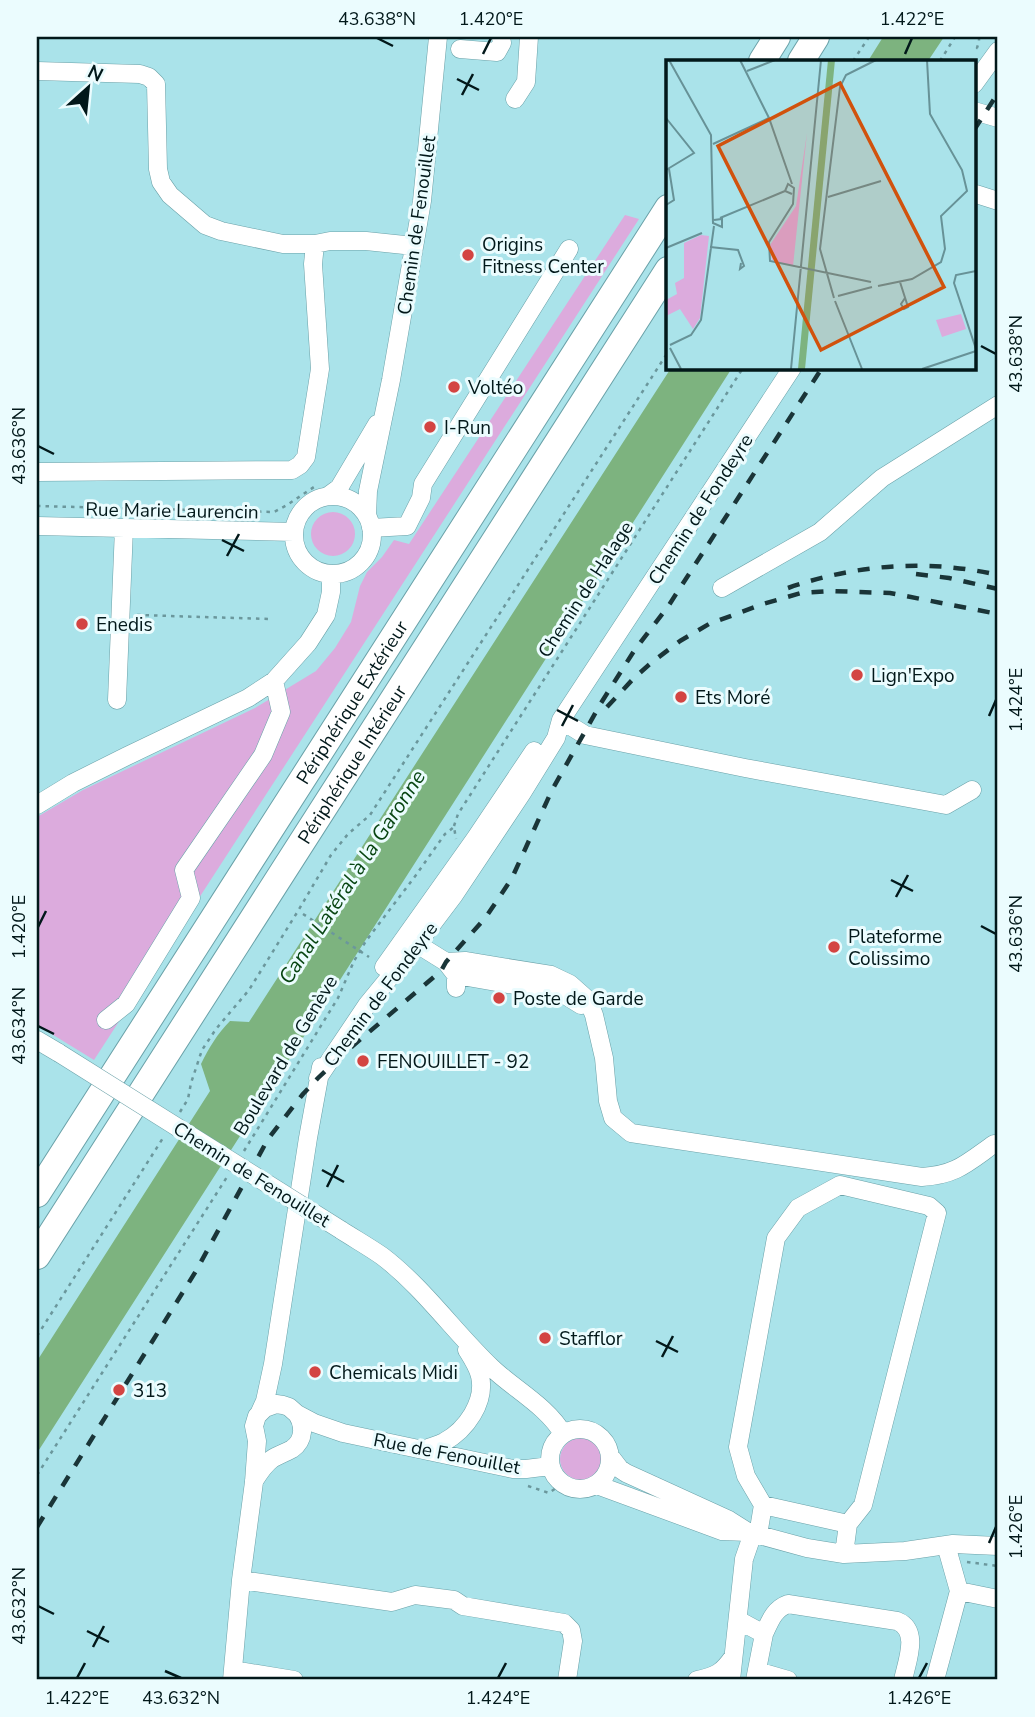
<svg xmlns="http://www.w3.org/2000/svg" width="1035" height="1717" font-family="'Nunito Sans',sans-serif">
<style>
.grass{fill:#dcabdd}
.water{fill:#7db37f}
.lines{fill:none;stroke-linecap:round;stroke-linejoin:round}
.minor-casing{stroke:#6aa1a8;stroke-width:19}
.highway-casing{stroke:#6aa1a8;stroke-width:28}
.path{stroke:#6b979c;stroke-width:2.5;stroke-dasharray:3.5 5;stroke-linecap:butt}
.minor{stroke:#fff;stroke-width:18}
.highway{stroke:#fff;stroke-width:26}
.rail{stroke:#1a3538;stroke-width:4.5;stroke-dasharray:12 12;stroke-linecap:butt}
.minor-bridge-casing{stroke:#6aa1a8;stroke-width:19;stroke-linecap:butt}
.path-bridge{stroke:#6b979c;stroke-width:2.5;stroke-dasharray:3.5 5;stroke-linecap:butt}
.minor-bridge{stroke:#fff;stroke-width:18}
.ticks{fill:none;stroke:#02181a;stroke-width:2.5}
.poi-dot{fill:#d34442;stroke:#ebfcfe;stroke-width:2.5}
.labels{text-anchor:middle;stroke-width:6;stroke-linejoin:round;paint-order:stroke}
.street-label{font-size:19px;fill:#02181a;stroke:#ebfcfe}
.poi-label{font-size:19px;fill:#02181a;stroke:#ebfcfe;text-anchor:start}
.water-label{font-size:21px;font-style:italic;fill:#084512;stroke:#ebfcfe}
.inset-road{fill:none;stroke:#679297;stroke-width:2}
.view{fill:#d1520d;fill-opacity:0.15;stroke:#d1520d;stroke-width:3.5}
.inset-edge{fill:none;stroke:#02181a;stroke-width:3.5}
.neatline{fill:none;stroke:#02181a;stroke-width:2.5}
.ticks-label{font-size:18px;text-anchor:middle;fill:#02181a}
</style>
<rect width="100%" height="100%" fill="#aae3ea"/>
<path class="grass" d="M625,215L639,219L94,1060L37,1025V817L83,790L255,708L316,671L335,648L351,622L360,586L367,572L382,557L394,540L409,544Z
M311 534a22 22 0 1 1 44 0a22 22 0 1 1-44 0Z
M560 1459a21 21 0 1 1 42 0a21 21 0 1 1-42 0Z"/>
<path class="water" d="M883,37H944L928,61H868Z
M671,368H732L37,1453V1361L210,1091L201,1064C209,1048 217,1034 230,1021L249,1022Z"/>
<g class="lines">
<defs>
<path id="minor" d="M460,49L497,52L502,43L501,37
M37,71L140,74L149,77L156,84L158,169L161,182L170,195L205,225L221,231L283,244H315L330,241H366L414,246
M974,84L998,51
M515,99L526,82L529,37
M974,111L998,118
M976,194L998,201
M37,472L292,470L300,465L306,457L320,369L313,264L315,244
M328,496L339,488L377,424
M294 535a39 39 0 1 1 78 0a39 39 0 1 1-78 0Z
M367,516L368,491L391,380L422,201L438,37
M37,526L294,532
M371,528L407,526L421,498L423,484L569,249
M722,588L820,532L882,478L998,405
M117,700L124,528
M561,720L585,735L745,768L946,805L972,790
M37,805L73,783L127,756L248,698L274,681L308,643L326,615L331,592V574
M409,939L446,962L456,975V988
M446,962L465,961L551,975L570,984L588,1000L594,1015L604,1058L608,1101L613,1118L631,1133L922,1177C956,1175 967,1163 994,1144
M384,967L475,839L534,751
M456,975L520,986L545,987L565,995L581,1005
M106,1020L126,1004L191,898L184,870L263,755L281,712L274,681
M37,1040L59,1053
M318,1078L367,1005L417,944L454,895L522,793L556,738L561,720L792,368
M341,1230C355,1239 369,1247 382,1256C424,1288 454,1332 492,1368C514,1389 548,1407 563,1434
M260,1412L265,1401L273,1364L308,1138L321,1067
M550 1459a30 30 0 1 1 60 0a30 30 0 1 1-60 0Z
M423,1450C430,1447 438,1445 444,1442C466,1430 486,1402 480,1376C478,1367 472,1358 467,1350
M610,1456L620,1469L626,1473L729,1520L748,1532
M254,1481C259,1473 264,1465 272,1459C278,1455 285,1453 292,1449C305,1440 304,1425 297,1414
M597,1485L722,1531L748,1532L807,1548L844,1554L905,1551L953,1544L998,1546
M763,1505L848,1524
M758,1535L763,1505L746,1476L738,1447L776,1238L798,1208L840,1185L929,1206L937,1213L863,1505L848,1524L844,1554
M946,1545L959,1591L998,1599
M241,1580L392,1602L415,1595L454,1600L463,1606L564,1623L571,1630L573,1641L567,1680
M738,1620L764,1634C770,1621 774,1609 788,1604L897,1621C920,1630 907,1661 903,1680
M233,1670L294,1680
M757,1671L788,1680
M232,1680L241,1580L254,1482L257,1441L254,1426L257,1416L265,1408L276,1404L283,1405L289,1407L297,1414L314,1423L343,1433L513,1469H526L550,1466
M697,1680C716,1676 722,1673 733,1657
M731,1680L744,1559L753,1533
M755,1680L764,1634
M935,1680L959,1591"/>
<g id="highway">
<path d="M762,61L777,37"/>
<path d="M801,61L816,37"/>
<path id="s1" d="M37,1194L668,208"/>
<path id="s2" d="M37,1256L668,270"/>
</g>
</defs>
<use href="#minor" class="minor-casing"/>
<use href="#highway" class="highway-casing"/>
<path class="path" d="M979,37V41L977,48L979,49
M853,61L869,37
M940,61L955,37
M37,506L274,512L287,505L314,487
M137,615L270,619
M454,826L458,814L743,368
M180,1112L188,1099L191,1083L202,1050L216,1029L249,990L298,911L331,855L348,834L370,815L668,352
M244,1151L338,998L354,961L366,941L416,875L445,834L454,827L456,839
M37,1336L163,1138
M37,1475L227,1177
M528,1486L549,1493L562,1484
M967,1562L998,1566"/>
<use href="#minor" class="minor"/>
<use href="#highway" class="highway"/>
<path class="rail" d="M974,130L998,93
M916,574L949,578L998,589
M788,588C857,564 928,559 998,575
M607,707L634,678L651,663L680,641L709,624L763,604L801,593L830,591L890,593L998,614
M37,1527L196,1271L268,1139L303,1094L318,1078L342,1055L441,971L446,962L486,917L512,878L552,790L601,703L634,651L669,605L822,368"/>
<defs>
<path id="minor-bridge" d="M59,1053L341,1230"/>
</defs>
<use href="#minor-bridge" class="minor-bridge-casing"/>
<path class="path-bridge" d="M303,914L369,957"/>
<use href="#minor-bridge" class="minor-bridge"/>
</g>
<path class="ticks" d="M377,38L393,46M483,54L491,38M905,54L912,38M457,79L479,90M462,95L473,74M981,346L996,354M38,446L54,454M222,540L244,551M227,556L239,534M557,710L578,721M989,716L996,700M562,726L573,705M891,880L913,891M896,897L908,875M981,926L996,934M38,927L46,911M38,1026L54,1034M322,1170L344,1182M327,1187L338,1165M656,1341L678,1352M662,1357L673,1336M989,1543L996,1527M38,1606L54,1614M87,1631L109,1642M93,1647L104,1626M165,1671L181,1678M77,1678L85,1663M498,1678L506,1663M919,1678L927,1663"/>
<g class="poi-dot">
<circle cx="468" cy="255" r="7"/>
<circle cx="454" cy="387" r="7"/>
<circle cx="430" cy="427" r="7"/>
<circle cx="82" cy="624" r="7"/>
<circle cx="857" cy="675" r="7"/>
<circle cx="681" cy="697" r="7"/>
<circle cx="834" cy="947" r="7"/>
<circle cx="499" cy="998" r="7"/>
<circle cx="363" cy="1061" r="7"/>
<circle cx="545" cy="1338" r="7"/>
<circle cx="315" cy="1372" r="7"/>
<circle cx="119" cy="1390" r="7"/>
</g>
<g class="labels">
<g class="street-label">
<text transform="translate(416 225) rotate(-82)" y="7">Chemin de Fenouillet</text>
<text transform="translate(700 509) rotate(-57)" y="7">Chemin de Fondeyre</text>
<text transform="translate(172 510) rotate(1)" y="7">Rue Marie Laurencin</text>
<text transform="translate(585 589) rotate(-57)" y="7">Chemin de Halage</text>
<text dy="7" stroke="none"><textPath href="#s1" startOffset="584">Périphérique Extérieur</textPath></text>
<text dy="7" stroke="none"><textPath href="#s2" startOffset="584">Périphérique Intérieur</textPath></text>
<text transform="translate(380 994) rotate(-53)" y="7">Chemin de Fondeyre</text>
<text transform="translate(285 1055) rotate(-59)" y="7">Boulevard de Genève</text>
<text transform="translate(252 1174) rotate(32)" y="7">Chemin de Fenouillet</text>
<text transform="translate(447 1453) rotate(11)" y="7">Rue de Fenouillet</text>
</g>
<g class="poi-label">
<text x="482" y="251">Origins<tspan x="482" dy="22">Fitness Center</tspan></text>
<text x="468" y="394">Voltéo</text>
<text x="444" y="434">I-Run</text>
<text x="96" y="631">Enedis</text>
<text x="871" y="682">Lign'Expo</text>
<text x="695" y="704">Ets Moré</text>
<text x="848" y="943">Plateforme<tspan x="848" dy="22">Colissimo</tspan></text>
<text x="513" y="1005">Poste de Garde</text>
<text x="377" y="1068">FENOUILLET - 92</text>
<text x="559" y="1345">Stafflor</text>
<text x="329" y="1379">Chemicals Midi</text>
<text x="133" y="1397">313</text>
</g>
<g class="water-label">
<text transform="translate(352 877) rotate(-57)" y="7">Canal Latéral à la Garonne</text>
</g>
</g>
<g transform="translate(666 60)">
<rect width="310" height="310" fill="#aae3ea"/>
<path d="M141,73L127,206L106,200L104,185L130,146ZM35,175L43,176L34,258L27,269L14,249L0,256V240L11,234L9,223L18,218V183Z" fill="#dcabdd"/>
<path d="M295,254L300,269L276,277L270,260Z" fill="#dcabdd"/>
<path d="M162,0H169L139,309H132Z" fill="#7db37f"/>
<path class="inset-road" d="M3,0L45,75L47,163L56,167V159L48,160M74,0L103,58L126,124M81,11L109,0M0,58L28,93L0,110M47,84L103,58M126,134L119,131L122,124L128,128L127,144L103,182L104,201L205,222M162,137L215,121M0,145L8,140L3,109M54,158L119,131M44,187L72,190L78,206L74,209L75,203M0,188L36,173M310,211L290,215L288,223L310,289M234,222L242,247L238,249L235,244L239,238M212,226L246,219L275,202L279,189L275,156L301,131L296,110L264,54L261,0M172,236L206,227M168,238L154,189L174,27L180,15L210,0M169,241L196,309M4,285L25,275L35,260L48,166M4,288L15,309M125,309L155,0M256,309L310,291"/>
<path class="view" d="M174,23L278,227L155,290L52,86Z"/>
<rect width="310" height="310" class="inset-edge"/>
</g>
<rect width="1035" height="1717" fill="none" stroke="#ebfcfe" stroke-width="77"/>
<g transform="translate(88 88) rotate(27)" stroke="#ebfcfe" stroke-width="5" paint-order="stroke">
<path d="M0-5L12 26L0 18L-12 26Z" fill="#02181a"/>
<text y="-10" font-size="19" font-weight="bold" text-anchor="middle" fill="#02181a">N</text>
</g>
<rect x="38" y="38" width="958" height="1640" class="neatline"/>
<g class="ticks-label">
<text x="377" y="25">43.638°N</text>
<text x="491" y="25">1.420°E</text>
<text x="912" y="25">1.422°E</text>
<text transform="translate(1016 354) rotate(-90)" y="6">43.638°N</text>
<text transform="translate(19 446) rotate(-90)" y="6">43.636°N</text>
<text transform="translate(1016 700) rotate(-90)" y="6">1.424°E</text>
<text transform="translate(19 927) rotate(-90)" y="6">1.420°E</text>
<text transform="translate(1016 934) rotate(-90)" y="6">43.636°N</text>
<text transform="translate(19 1026) rotate(-90)" y="6">43.634°N</text>
<text transform="translate(1016 1527) rotate(-90)" y="6">1.426°E</text>
<text transform="translate(19 1606) rotate(-90)" y="6">43.632°N</text>
<text x="77" y="1704">1.422°E</text>
<text x="181" y="1704">43.632°N</text>
<text x="498" y="1704">1.424°E</text>
<text x="919" y="1704">1.426°E</text>
</g>
</svg>
